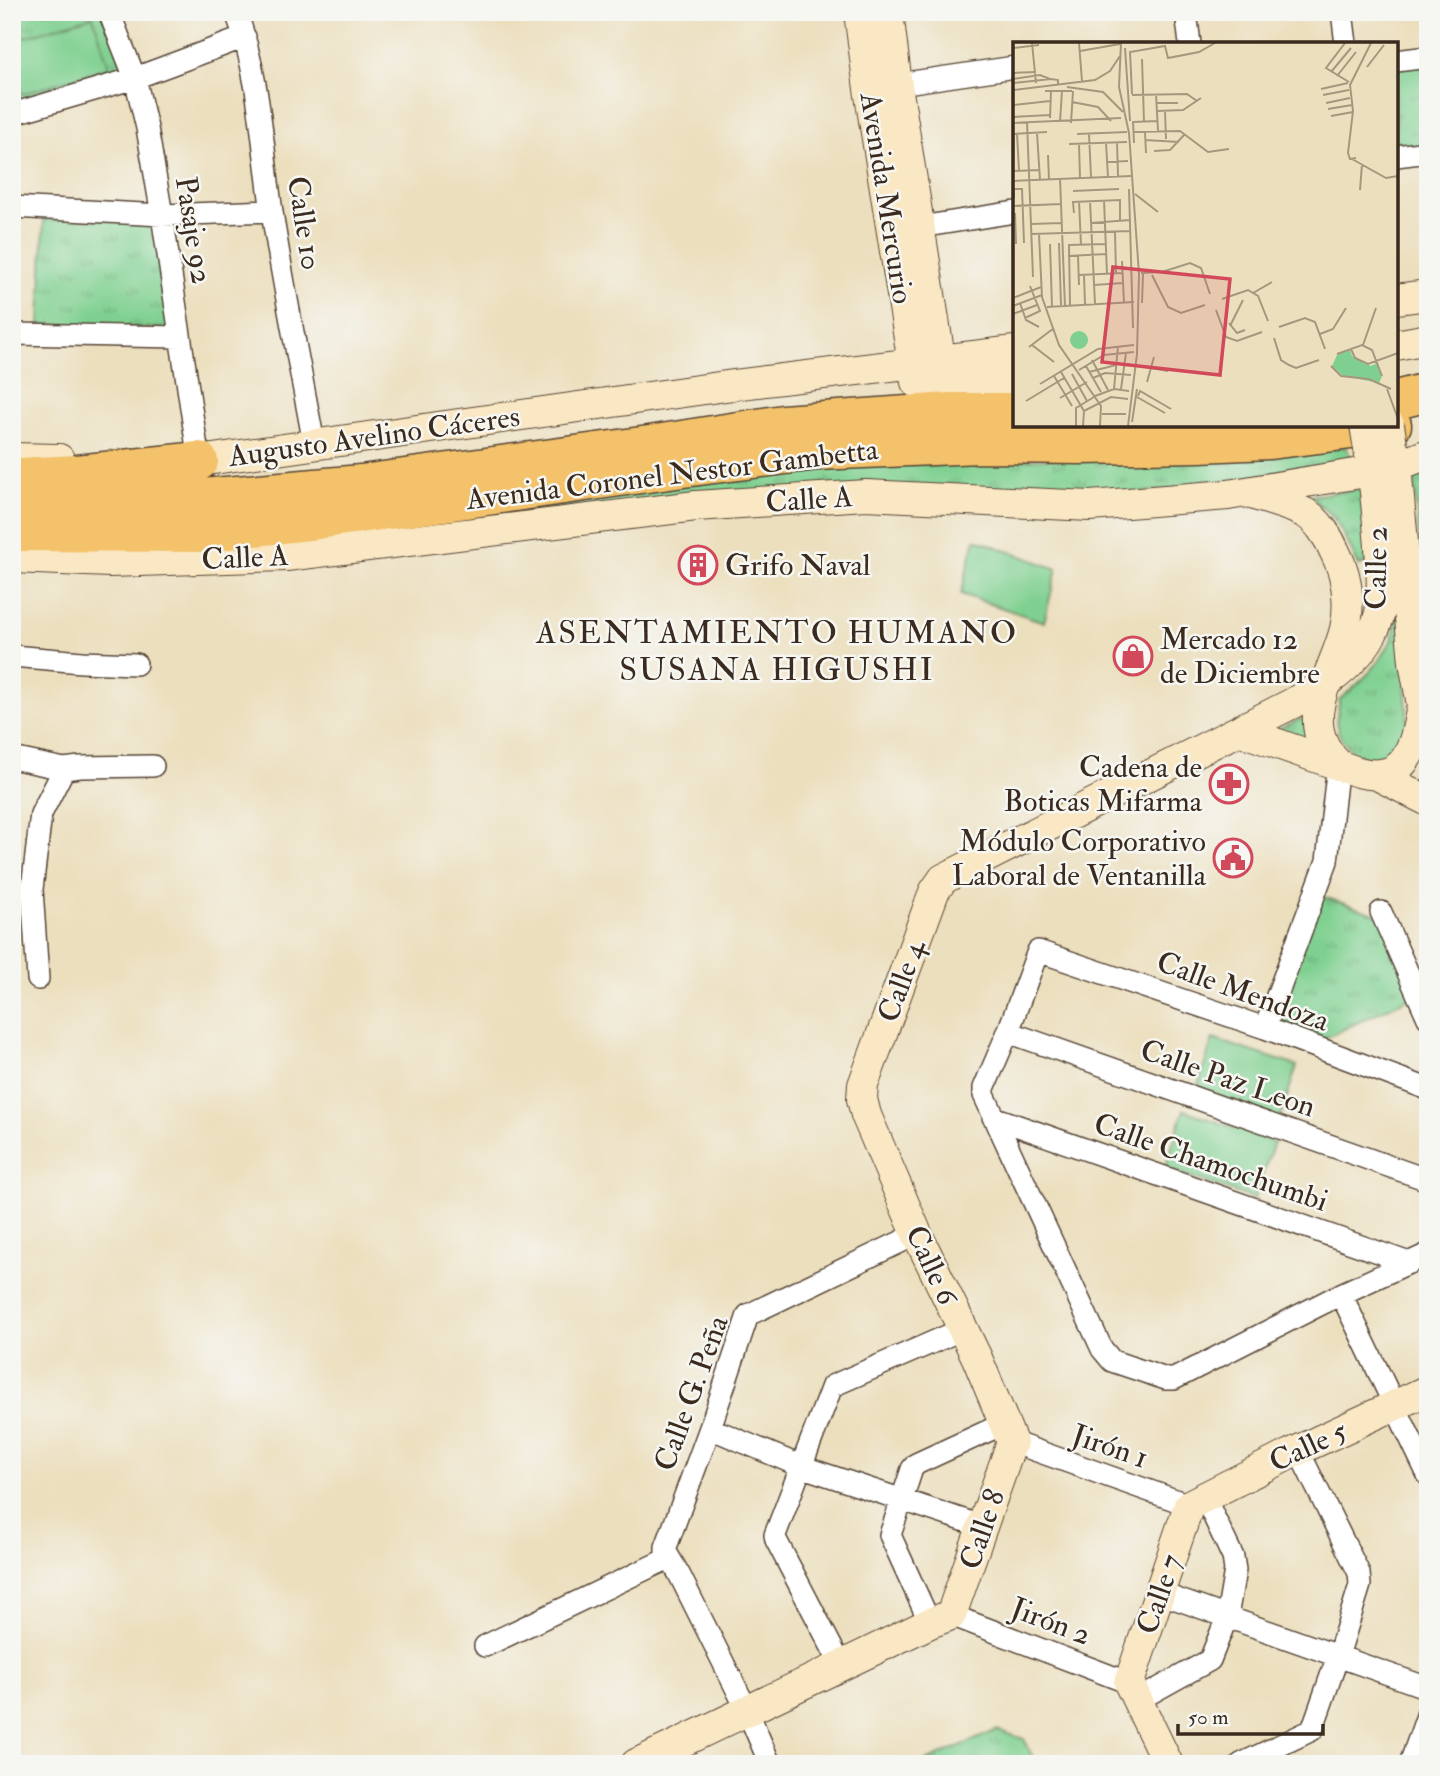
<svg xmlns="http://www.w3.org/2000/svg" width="1440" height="1776" font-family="'IM FELL Double Pica',serif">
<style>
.grass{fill:url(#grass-tufts);stroke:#5d7d57;stroke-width:2}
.pitch{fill:#7fd090;stroke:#5d7d57;stroke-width:2}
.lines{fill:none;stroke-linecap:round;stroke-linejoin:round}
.street-casing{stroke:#564536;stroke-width:24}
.secondary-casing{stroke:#564536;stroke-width:32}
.highway-casing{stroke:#564536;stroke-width:41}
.street{stroke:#fff;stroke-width:21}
.secondary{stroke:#fae7c3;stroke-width:30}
.highway{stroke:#f3c26a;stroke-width:38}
.secondary-bridge-casing{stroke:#564536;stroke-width:32;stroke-linecap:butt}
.secondary-bridge{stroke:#fae7c3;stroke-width:30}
.labels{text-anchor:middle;stroke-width:5;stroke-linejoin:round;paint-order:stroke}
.street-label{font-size:30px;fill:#3b2a1e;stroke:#f6f6f2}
.poi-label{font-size:30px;fill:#3b2a1e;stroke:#f6f6f2;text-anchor:start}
.neighbourhood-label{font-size:32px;letter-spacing:2px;fill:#3b2a1e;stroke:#f6f6f2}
.inset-road{fill:none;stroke:#a5977e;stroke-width:2}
.view{fill:#d1495b;fill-opacity:0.15;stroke:#d1495b;stroke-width:3.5}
.inset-edge{fill:none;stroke:#3b2a1e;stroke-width:3.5}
</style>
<defs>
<pattern id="grass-tufts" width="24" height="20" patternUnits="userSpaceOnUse" patternTransform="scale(1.75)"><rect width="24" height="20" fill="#7fd090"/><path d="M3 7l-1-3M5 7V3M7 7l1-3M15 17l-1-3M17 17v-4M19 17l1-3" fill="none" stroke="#69a975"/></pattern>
</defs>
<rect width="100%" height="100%" fill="#f6f6f2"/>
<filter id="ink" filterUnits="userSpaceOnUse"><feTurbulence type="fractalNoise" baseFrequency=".0143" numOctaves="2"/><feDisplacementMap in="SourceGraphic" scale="14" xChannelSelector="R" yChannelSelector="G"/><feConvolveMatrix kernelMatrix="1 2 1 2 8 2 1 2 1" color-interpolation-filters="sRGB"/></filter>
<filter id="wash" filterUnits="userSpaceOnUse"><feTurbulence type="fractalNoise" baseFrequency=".00686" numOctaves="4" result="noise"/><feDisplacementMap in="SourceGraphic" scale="28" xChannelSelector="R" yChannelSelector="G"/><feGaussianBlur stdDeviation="1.57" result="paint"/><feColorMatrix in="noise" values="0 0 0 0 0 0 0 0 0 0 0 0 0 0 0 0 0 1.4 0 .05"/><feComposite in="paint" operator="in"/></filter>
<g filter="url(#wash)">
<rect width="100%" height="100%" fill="#ecdfbe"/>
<path class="grass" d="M12,12H104L128,72L12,109Z
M1428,57V152L1396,156V61Z
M44,217L160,223L175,329L40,325Z
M1346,447L1352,463L1149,492L12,544L658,487L860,466Z
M1428,470V548L1425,553H1420L1414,475Z
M1361,489L1366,528V563L1359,566L1345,537L1333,517L1310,496Z
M1400,601L1408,728L1400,744L1387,756L1373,760L1353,753L1340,736L1336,722L1340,699C1361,682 1384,662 1393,635C1396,624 1398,612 1400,601Z
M1305,717L1309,742L1276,730Z
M1428,761V788L1407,781C1414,775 1420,766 1428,761Z
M1318,895L1381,916L1415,995L1317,1042L1269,1025Z
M997,1730L1024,1739L1036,1764H919Z"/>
<path class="pitch" d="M93,16L109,67L22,94L12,63V41Z
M975,539L1057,569L1044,622L961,594Z
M1213,1039L1297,1066L1280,1118L1196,1091Z
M1184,1110L1274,1142L1254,1199L1165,1168Z"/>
</g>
<g filter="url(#ink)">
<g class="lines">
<defs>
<path id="street" d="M109,12L135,78L147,128L162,215L199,461
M236,12C260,76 262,145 272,212C284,290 300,367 314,444
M1186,12L1190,44
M1342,12L1346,44
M1396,61L1428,57
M885,86L1015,67
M12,114L135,78L245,37
M1396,156L1428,152
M12,207L162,215L272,211
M920,227L1015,212
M12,334L180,337
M12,656L82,662L136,664
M12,758L64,769L80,767L153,766
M1381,912L1428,1018
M38,979L32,889L41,814L64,769
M1265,1028L1327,861L1338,764
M1008,1032L1428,1180
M1428,1089L1265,1028L1038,951L1008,1032L984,1088V1095L1102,1349L1112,1361L1166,1379H1174L1341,1294L1428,1254
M993,1117L1409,1263
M1341,1294L1428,1475
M710,1428L800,1466L975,1524
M1012,1442L1189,1505
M1168,1596L1428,1688
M951,1615L1129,1683
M930,1623L890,1535L912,1469L916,1464L1005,1423
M485,1646L669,1558
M841,1665L776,1540L775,1535L832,1386L963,1329
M1138,1700L1210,1660L1227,1617L1235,1570L1233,1557L1204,1496
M770,1764L747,1710L679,1574L666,1552V1547L710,1428L748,1315L917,1234
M1241,1764L1312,1730L1338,1656L1360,1585L1359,1573L1303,1460L1290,1454
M1410,1764L1428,1713"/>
<path id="secondary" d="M859,12L869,89L916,382
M888,12L897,85L944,383
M1396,299L1428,295
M1396,345L1428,339
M924,383L1015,381
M1393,447L1396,466L1414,662L1422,705L1428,725
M12,458L59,459
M179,461H199L733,385L1015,351
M1249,493C1267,500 1288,504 1305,513C1317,519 1329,538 1334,550C1338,558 1342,567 1344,575C1348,591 1349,612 1345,629C1334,675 1294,721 1338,764
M12,558L110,562L286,556L696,506L866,495L1090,506L1228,495L1372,471L1396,466L1428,454
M1241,731L1358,772C1408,785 1415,744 1422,705
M1377,775L1428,801
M636,1764L930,1623L951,1615L1012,1442L977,1358L917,1234L866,1115L862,1099L863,1085L934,892L943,879L1293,703C1314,690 1338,677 1354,658C1367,645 1379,625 1381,606C1383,587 1381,566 1380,546C1377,514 1375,481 1369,449
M1168,1764L1129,1683L1189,1505L1290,1454L1428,1390"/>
<path id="highway" d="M1396,400L1428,392
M20,477L77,474L199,461
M12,502L180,500L361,484L649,445L783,424L949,412H1015
M12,532L202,533L317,520L683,468L817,451L979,444L1081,445L1199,443L1270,440L1392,425"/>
</defs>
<use href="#street" class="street-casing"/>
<use href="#secondary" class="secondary-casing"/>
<use href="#highway" class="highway-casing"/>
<use href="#street" class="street"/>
<use href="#secondary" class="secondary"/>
<use href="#highway" class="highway"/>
<defs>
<path id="secondary-bridge" d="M1365,425L1369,449
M1389,425L1392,444"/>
</defs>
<use href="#secondary-bridge" class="secondary-bridge-casing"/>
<use href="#secondary-bridge" class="secondary-bridge"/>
</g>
</g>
<defs>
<symbol id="building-ring" viewBox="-11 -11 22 22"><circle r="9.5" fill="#f6f6f2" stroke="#d1495b" stroke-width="1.5"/><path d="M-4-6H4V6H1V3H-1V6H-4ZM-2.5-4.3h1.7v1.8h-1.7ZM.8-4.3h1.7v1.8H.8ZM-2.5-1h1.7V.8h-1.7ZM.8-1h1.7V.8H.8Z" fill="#d1495b"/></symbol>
<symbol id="shop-ring" viewBox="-11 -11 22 22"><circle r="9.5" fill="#f6f6f2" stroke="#d1495b" stroke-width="1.5"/><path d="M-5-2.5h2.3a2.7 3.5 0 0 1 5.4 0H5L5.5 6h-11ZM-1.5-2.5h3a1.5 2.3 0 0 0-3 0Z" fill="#d1495b"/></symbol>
<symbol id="pharmacy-ring" viewBox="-11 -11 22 22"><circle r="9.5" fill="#f6f6f2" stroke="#d1495b" stroke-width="1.5"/><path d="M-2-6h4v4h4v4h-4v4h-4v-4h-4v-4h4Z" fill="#d1495b"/></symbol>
<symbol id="civic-ring" viewBox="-11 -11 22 22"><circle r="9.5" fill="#f6f6f2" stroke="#d1495b" stroke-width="1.5"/><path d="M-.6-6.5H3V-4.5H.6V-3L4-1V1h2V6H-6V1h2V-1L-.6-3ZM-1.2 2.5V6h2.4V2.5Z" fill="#d1495b"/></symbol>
</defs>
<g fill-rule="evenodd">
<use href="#building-ring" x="676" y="543" width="44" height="44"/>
<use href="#shop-ring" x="1111" y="634" width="44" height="44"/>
<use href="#pharmacy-ring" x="1207" y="762" width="44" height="44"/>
<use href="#civic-ring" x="1211" y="836" width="44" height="44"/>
</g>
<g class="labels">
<g class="street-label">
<text transform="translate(887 198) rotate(81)" y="10">Avenida Mercurio</text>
<text transform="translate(305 223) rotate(81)" y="10">Calle 10</text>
<text transform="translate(194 230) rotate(81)" y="10">Pasaje 92</text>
<text transform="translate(374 436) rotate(-8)" y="10">Augusto Avelino Cáceres</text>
<text transform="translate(672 474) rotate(-7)" y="10">Avenida Coronel Nestor Gambetta</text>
<text transform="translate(809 499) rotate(-4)" y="10">Calle A</text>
<text transform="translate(245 557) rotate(-3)" y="10">Calle A</text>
<text transform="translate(1376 568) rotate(-89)" y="10">Calle 2</text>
<text transform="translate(901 981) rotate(-70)" y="10">Calle 4</text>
<text transform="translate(1243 991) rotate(20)" y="10">Calle Mendoza</text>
<text transform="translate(1228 1078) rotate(19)" y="10">Calle Paz Leon</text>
<text transform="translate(1211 1162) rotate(19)" y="10">Calle Chamochumbi</text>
<text transform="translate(932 1265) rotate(65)" y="10">Calle 6</text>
<text transform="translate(691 1393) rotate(-70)" y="10">Calle G. Peña</text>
<text transform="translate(1110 1446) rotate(19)" y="10">Jirón 1</text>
<text transform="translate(1308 1446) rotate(-25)" y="10">Calle 5</text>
<text transform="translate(982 1529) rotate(-71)" y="10">Calle 8</text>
<text transform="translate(1159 1594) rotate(-71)" y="10">Calle 7</text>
<text transform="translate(1051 1621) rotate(21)" y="10">Jirón 2</text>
</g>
<g class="poi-label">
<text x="725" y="575">Grifo Naval</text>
<text x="1160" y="649">Mercado 12<tspan x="1160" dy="34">de Diciembre</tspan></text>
<text x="1202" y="777" text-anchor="end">Cadena de<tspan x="1202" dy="34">Boticas Mifarma</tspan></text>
<text x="1206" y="851" text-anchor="end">Módulo Corporativo<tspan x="1206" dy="34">Laboral de Ventanilla</tspan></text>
</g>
<g class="neighbourhood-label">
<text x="777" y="643">ASENTAMIENTO HUMANO<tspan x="777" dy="37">SUSANA HIGUSHI</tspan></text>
</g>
</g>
<g transform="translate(1013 42)">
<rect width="385" height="385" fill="#ecdfbe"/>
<path d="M337,308L339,314L358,324L364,321L369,334L366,341L330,334L319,324L324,313Z" fill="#7fd090"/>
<path d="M57 298a9 9 0 1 1 18 0a9 9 0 1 1-18 0Z" fill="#7fd090"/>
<path class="inset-road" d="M19,1L23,41M66,1L69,39M108,1L106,45L116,91L126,232L124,312L115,384M332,1L313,26L336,40M0,6L26,3M112,6L117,79M67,9L107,2M129,17L131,80M354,25L371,3M318,30L338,6M0,31L23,30M324,34L343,10M0,37L27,33L37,37M0,41L38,37L45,38V43M54,45L90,50L110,70M308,47L335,41M0,48L82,38L97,29L107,14M32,49H59M119,52L117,10L152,4L155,16L186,10L202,1M143,52L145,89M119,53L174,52L184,59M310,53L336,48M59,60L85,65L98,79M143,61H165M313,61L337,56M0,63L37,59M315,67L339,63M144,69L170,68L188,56M152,69L153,97M318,74L340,70M0,75L37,73M37,76L38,49M120,79L121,101M14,80L20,235M47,80L49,49M120,80L144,79M0,81L108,76M58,81L60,49M121,90L167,89L195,110L216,107M132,90L133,111M4,91L6,129M24,91L27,138M0,92L34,90M64,92L114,90M76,92L78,135M132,98L166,100M104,100L105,134M93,101L95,135M56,102L114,100M66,102L67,136M141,109L157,108L172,92M35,113L36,138M343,116L337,117L335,111L340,69L337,43L358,1M339,117L373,136L385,134M94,120L115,119M0,129L26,128M47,136L52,265M0,139L118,134M116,147L120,286M347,148L349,122M60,149L106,147M122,152L145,170M1,156V147H9L11,201M91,158L94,232M66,159L68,203M77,159L82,262M0,164L48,162M2,171L3,202M61,171L60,160L107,158V179M78,181L117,178M18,182L48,181M102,190L103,231M18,192L118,189M26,192L29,255L46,303L88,364L87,384M46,201L48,263M37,202L39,265M55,203L93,202M56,203L57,263M55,214L93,212M65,214L66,243M109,219L111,261M128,231L149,230L177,221L188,226L197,252M66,233L110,231M71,233L72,262M139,233L155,265L168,271L192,263M81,243L110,241M240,251L259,240M0,256L28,245M209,257L235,248L245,254L255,279M7,261L13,278L26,285M129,261L130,232M0,264L29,253M34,265L121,260M203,268L213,295L224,299L249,290M0,272L24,263M12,276L27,269L17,244M216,281L224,291L232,288M217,284L230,258M266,285L292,276L302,280L312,307M307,292L320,287L333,266M261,296L268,318L276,323L283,326L306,318M19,303L41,320M350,303L363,266M16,305L41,286M338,307L342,316L355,322L385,311M324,312L349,303L359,308L369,334M79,318L95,348M73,324L88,350M126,324L155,329M318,324L328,334L356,337L378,347M66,328L91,313L121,310M48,330L71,369L70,384M76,330L103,323M59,332L74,359M41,334L59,364M80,336L92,331L118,333M134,340L141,315M27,342L85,307L121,303M101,347L105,304M108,347L113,311M374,347L385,377M82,354L101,347L116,349M125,354L127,349L158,367M124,355L152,371M47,356L74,340M13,359L51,336M71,369L98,355L115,357M89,372H113M119,380L124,347M63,384V366L81,355"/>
<path class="view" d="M100,225L217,237L207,333L89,320Z"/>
<rect width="385" height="385" class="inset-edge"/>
</g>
<rect width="1440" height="1776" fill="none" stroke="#f6f6f2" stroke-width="42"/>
<path d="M1178 1724v10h145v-10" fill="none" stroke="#3b2a1e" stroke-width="3.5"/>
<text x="1188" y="1724" font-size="21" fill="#3b2a1e" stroke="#f6f6f2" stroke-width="5" paint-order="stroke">50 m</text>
</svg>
